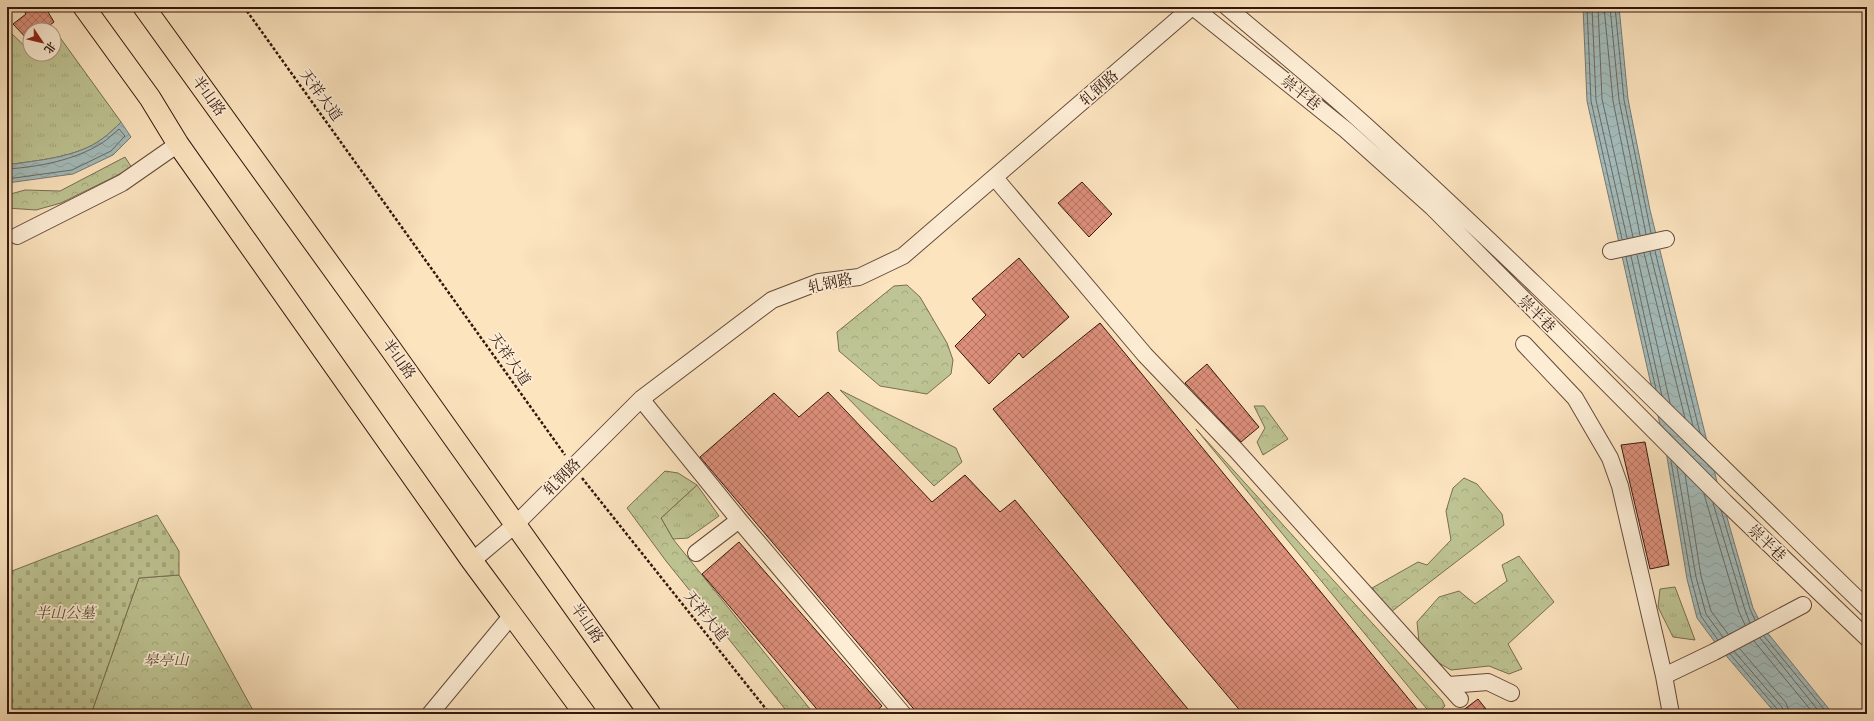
<svg xmlns="http://www.w3.org/2000/svg" width="1874" height="721" font-family="'Gentium Book Plus','Noto Serif SC',serif">
<style>
.grass{fill:url(#grass-tufts);stroke:#796e50}
.forest{fill:url(#forest-crowns);stroke:#796e50}
.cemetery{fill:url(#cemetery-stones);stroke:#796e50}
.water{fill:url(#water-waves);stroke:#777a75}
.lines{fill:none;stroke-linecap:round;stroke-linejoin:round}
.shore{stroke:#6c6a64;stroke-width:1}
.building{fill:url(#building-cross-hatch);stroke:#34170d}
.minor-casing{stroke:#664a3a;stroke-width:18}
.major-casing{stroke:#34170d;stroke-width:23}
.path{stroke:#34170d;stroke-width:2.5;stroke-dasharray:3 2;stroke-linecap:butt}
.minor{stroke:#fdedd5;stroke-width:16}
.major{stroke:#fce4bf;stroke-width:21}
.labels{text-anchor:middle;stroke-width:3.5;stroke-linejoin:round;paint-order:stroke}
.street-label{font-size:15px;fill:#34170d;stroke:#fdedd5}
.park-label{font-size:15px;font-style:italic;fill:#5d4b35;stroke:#fdedd5}
</style>
<defs>
<pattern id="grass-tufts" width="24" height="20" patternUnits="userSpaceOnUse"><rect width="24" height="20" fill="#bec493"/><path d="M3 7l-1-3M5 7V3M7 7l1-3M15 17l-1-3M17 17v-4M19 17l1-3" fill="none" stroke="#a4a87e"/></pattern>
<pattern id="forest-crowns" width="20" height="18" patternUnits="userSpaceOnUse"><rect width="20" height="18" fill="#bec493"/><path d="M2 6a3 3 0 1 1 6 0M12 15a3 3 0 1 1 6 0" fill="none" stroke="#a4a87e"/></pattern>
<pattern id="cemetery-stones" width="16" height="16" patternUnits="userSpaceOnUse"><rect width="16" height="16" fill="#bec493"/><path d="M2 7V4a2 2 0 0 1 4 0v3zM10 15v-3a2 2 0 0 1 4 0v3z" fill="#a4a87e"/></pattern>
<pattern id="water-waves" width="16" height="10" patternUnits="userSpaceOnUse"><rect width="16" height="10" fill="#a3bcbb"/><path d="M0 5q4-4 8 0t8 0" fill="none" stroke="#8da1a0"/></pattern>
<pattern id="building-cross-hatch" width="8" height="8" patternUnits="userSpaceOnUse"><rect width="8" height="8" fill="#dd8f7b"/><path d="M0 0l8 8M0 8l8-8" fill="none" stroke="#b47463"/></pattern>
</defs>
<rect width="100%" height="100%" fill="#fce4bf"/>
<filter id="stains"><feTurbulence type="fractalNoise" baseFrequency=".005" numOctaves="4"/><feColorMatrix values="0 0 0 0 .2 0 0 0 0 .09 0 0 0 0 .02 0 0 0 .5 -.17"/></filter>
<radialGradient id="worn" r=".72"><stop offset=".6" stop-color="#630" stop-opacity="0"/><stop offset="1" stop-color="#630" stop-opacity=".3"/></radialGradient>
<path class="grass" d="M56,32L121,122C115,128 109,134 102,139C76,158 38,160 7,165V37L11,33L30,51V54H54V33Z
M697,485L719,516L688,538L673,539L661,518Z
M1675,587L1695,640L1673,637L1658,607L1660,589Z"/>
<path class="forest" d="M125,157L132,168L61,203L36,210L7,208V195L25,190L60,191Z
M907,285L920,297L947,343L953,360L951,374L927,394L880,386L839,351L837,332L894,286Z
M840,390L956,448L962,462L934,486Z
M1254,406H1264L1288,439L1263,455L1257,442L1265,428Z
M1196,429L1442,700L1445,706L1437,714H1431Z
M665,471L678,473L697,485L661,518L673,539L814,714H789L666,561L627,508Z
M1464,478L1477,484L1502,514L1504,525L1391,612L1372,588L1418,562L1427,565L1451,540L1446,511L1453,488Z
M1519,556L1554,602L1508,644L1522,669L1509,674L1489,666L1451,670L1439,663L1419,642L1417,622L1439,597L1459,591L1475,604L1507,581L1502,565Z
M179,575L255,714H91L139,578Z"/>
<path class="cemetery" d="M157,515L179,551V575L139,578L91,714H7V562L12,571Z"/>
<path class="water" d="M1583,7H1619L1628,99L1650,210L1718,486L1753,608L1762,626L1833,714H1776L1717,645L1697,618L1687,579L1666,451L1587,101Z
M121,122L131,137L113,155L73,174L7,183V165C38,160 76,158 102,139C109,134 115,128 121,122Z"/>
<g class="lines">
<path class="shore" d="M1587,7L1591,101L1622,239
M1592,7L1596,100L1627,238
M1598,7L1602,99L1633,237
M1604,7L1613,101L1640,235
M1610,7L1619,100L1646,234
M1615,7L1624,100L1651,233
M7,169C39,167 75,160 102,143C108,139 113,134 119,129L125,136L111,151L72,170L7,179
M1655,251L1700,433
M1650,252L1693,426
M1644,253L1685,418
M1637,255L1670,403
M1631,256L1662,396
M1626,257L1656,389
M1671,461L1691,578L1701,616L1718,640
M1677,467L1696,577L1706,614L1723,637
M1685,474L1701,576L1711,611L1728,634
M1704,494L1739,612L1745,625
M1713,503L1745,610L1750,623
M1721,510L1750,609L1755,620
M1764,636L1828,714
M1760,638L1821,714
M1754,641L1814,714
M1740,649L1786,703L1790,714
M1734,651L1782,707L1784,714
M1730,654L1778,710L1779,714"/>
</g>
<path class="building" d="M22,7H45L54,22L43,30H30V42L13,24L26,14Z
M1082,182L1112,214L1089,237L1058,203Z
M1019,258L1069,317L1023,358L1019,353L989,384L955,346L986,315L972,299Z
M1100,323L1421,714H1243L1167,624L993,409Z
M1207,364L1259,427L1241,442L1185,383Z
M828,392L932,502L965,475L1000,512L1015,500L1192,714H918L700,457L774,393L799,417Z
M1645,442L1669,565L1650,569L1621,445Z
M739,542L882,706L873,714H821L702,574Z
M1478,699L1490,714H1458Z"/>
<g class="lines">
<defs>
<path id="minor" d="M1193,7L1346,130L1432,207L1725,502L1867,638
M1227,7C1273,46 1320,84 1365,125C1537,281 1700,447 1867,608
M995,178L1145,355L1236,450L1460,699
M17,236L122,183L178,144
M1611,251L1666,239
M1524,344L1575,398L1610,458L1620,486L1664,676L1671,714
M641,399L739,520L903,714
M696,553L739,520
M472,561L516,524L641,399L772,300L819,282L859,277L903,256L1192,7
M1664,676L1714,652L1803,605
M1449,685L1488,682L1511,693
M430,714L512,615"/>
<path id="major" d="M84,7L150,98L178,144L472,561L585,714
M144,7L390,348L650,714"/>
</defs>
<use href="#minor" class="minor-casing"/>
<use href="#major" class="major-casing"/>
<path class="path" d="M244,7L565,455
M582,478L770,714"/>
<use href="#minor" class="minor"/>
<use href="#major" class="major"/>
</g>
<g class="labels">
<g class="street-label">
<text transform="translate(1099 88) rotate(-41)" y="5">轧钢路</text>
<text transform="translate(1301 93) rotate(39)" y="5">崇半巷</text>
<text transform="translate(321 95) rotate(54)" y="5">天祥大道</text>
<text transform="translate(209 96) rotate(54)" y="5">半山路</text>
<text transform="translate(830 283) rotate(-12)" y="5">轧钢路</text>
<text transform="translate(1537 314) rotate(45)" y="5">崇半巷</text>
<text transform="translate(399 359) rotate(54)" y="5">半山路</text>
<text transform="translate(510 359) rotate(55)" y="5">天祥大道</text>
<text transform="translate(562 477) rotate(-45)" y="5">轧钢路</text>
<text transform="translate(1767 543) rotate(44)" y="5">崇半巷</text>
<text transform="translate(706 616) rotate(51)" y="5">天祥大道</text>
<text transform="translate(587 623) rotate(55)" y="5">半山路</text>
</g>
<g class="park-label">
<text x="65" y="618">半山公墓</text>
<text x="166" y="665">皋亭山</text>
</g>
</g>
<rect width="1874" height="721" fill="none" stroke="#fce4bf" stroke-width="24"/>
<rect x="8" y="8" width="1858" height="705" fill="none" stroke="#34170d" stroke-width="2"/>
<rect x="12" y="12" width="1850" height="697" fill="none" stroke="#34170d"/>
<g transform="translate(42 42) rotate(125)"><circle r="19" fill="#fdedd5" stroke="#ad9785"/>
<path d="M0-3L7 15L0 10L-7 15Z" fill="#8f2418"/>
<text y="-6" font-size="11" font-weight="bold" text-anchor="middle" fill="#34170d">北</text>
</g>
<rect width="100%" height="100%" filter="url(#stains)"/>
<rect width="100%" height="100%" fill="url(#worn)"/>
</svg>
